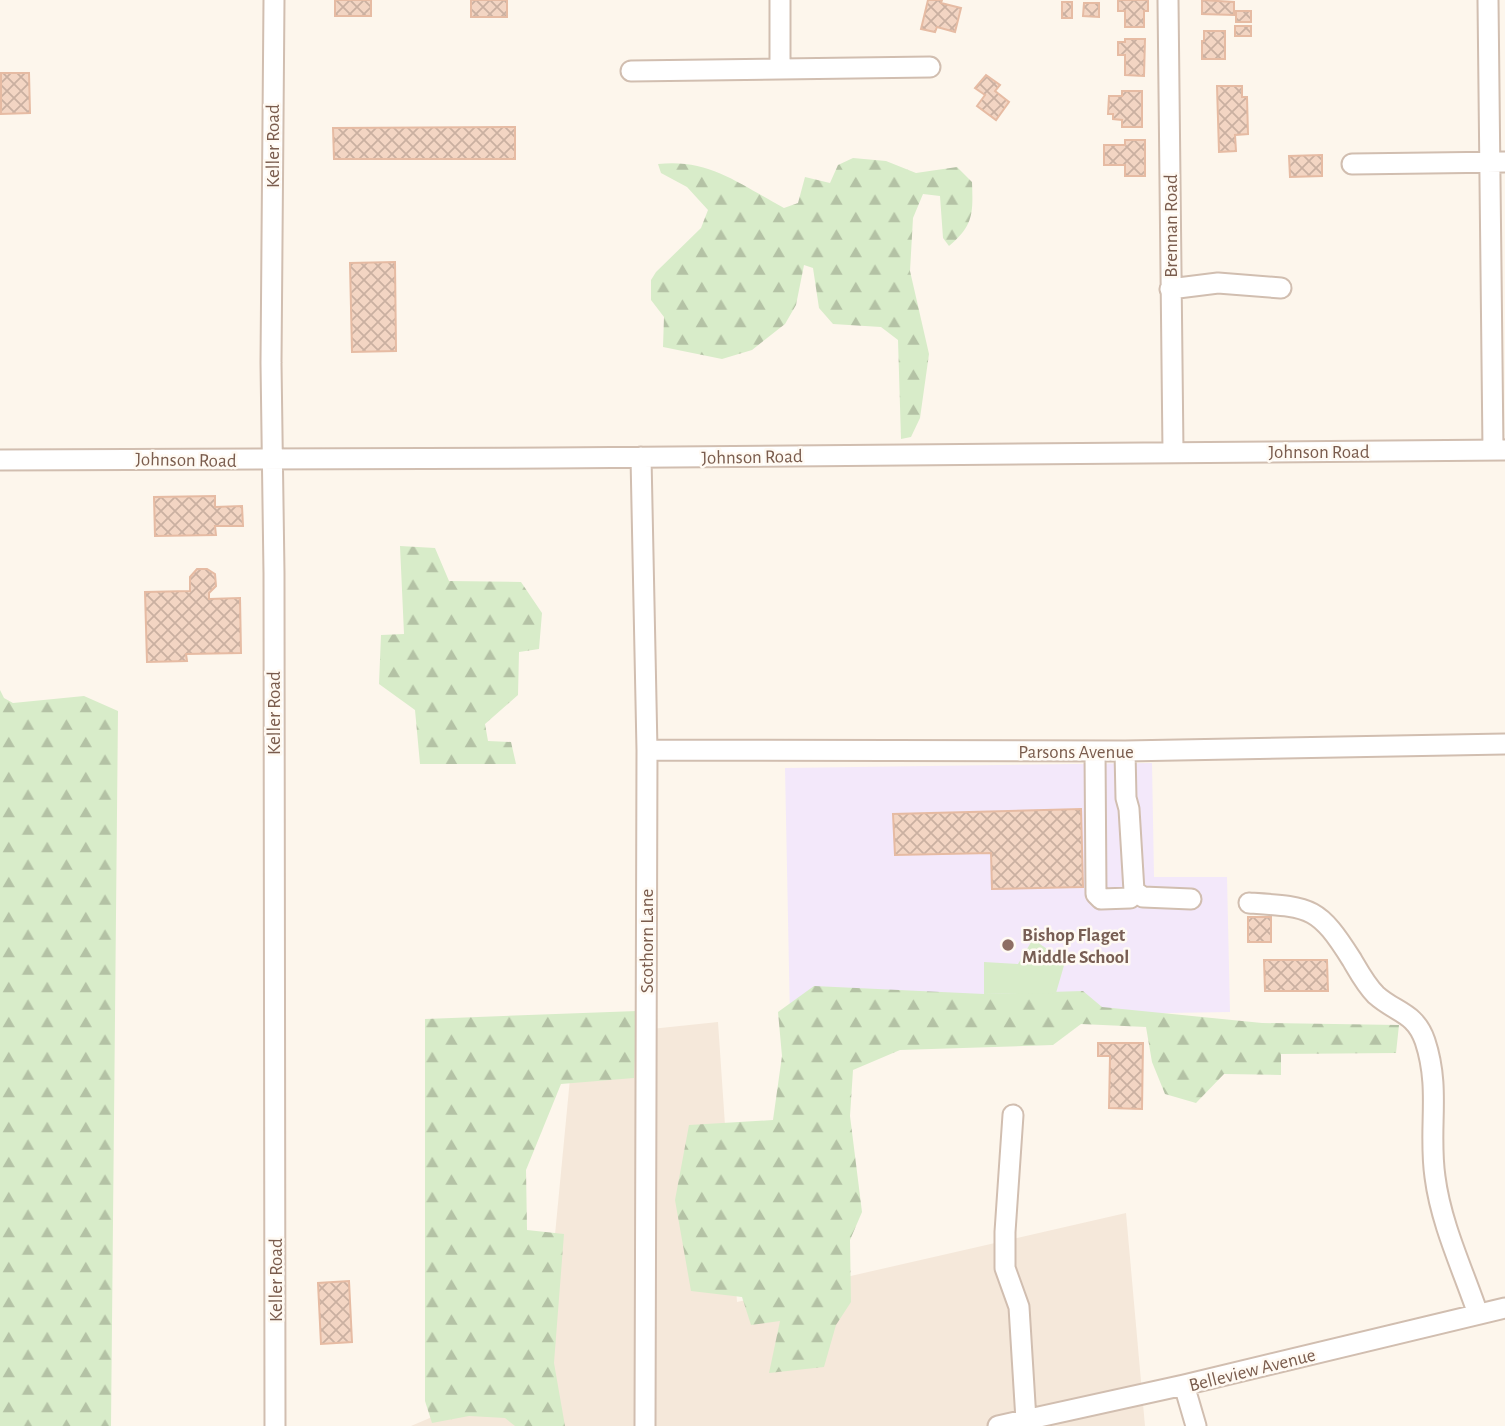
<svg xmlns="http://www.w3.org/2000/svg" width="1505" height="1426" font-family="'Alegreya Sans',sans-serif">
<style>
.residential{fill:#f5e8da}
.education{fill:#f3e8fa}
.forest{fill:url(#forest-firs)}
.park{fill:#d8ecc9}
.building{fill:url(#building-cross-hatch);stroke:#e6bba3;stroke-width:2}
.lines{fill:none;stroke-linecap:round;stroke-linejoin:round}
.minor-casing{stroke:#d1beb0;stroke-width:23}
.minor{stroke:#fff;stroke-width:19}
.education-dot{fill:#8d6e63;stroke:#fffaf3;stroke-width:2.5}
.labels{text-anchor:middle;stroke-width:5;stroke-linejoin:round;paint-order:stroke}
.street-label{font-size:19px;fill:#7a5c4d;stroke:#fffaf3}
.education-label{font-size:19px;font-weight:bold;fill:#785e54;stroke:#fffaf3;text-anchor:start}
</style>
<defs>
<pattern id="forest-firs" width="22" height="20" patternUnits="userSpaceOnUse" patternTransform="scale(1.75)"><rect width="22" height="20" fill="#d8ecc9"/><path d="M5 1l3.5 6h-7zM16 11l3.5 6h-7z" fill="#b4c2a5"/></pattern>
<pattern id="building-cross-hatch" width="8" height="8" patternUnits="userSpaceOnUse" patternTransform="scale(1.75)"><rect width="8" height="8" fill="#f3d5c3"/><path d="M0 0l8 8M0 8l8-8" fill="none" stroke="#cab0a1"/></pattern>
</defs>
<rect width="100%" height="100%" fill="#fdf6ec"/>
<path class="residential" d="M718,1022L737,1302L1126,1213L1145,1426H411L542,1370L574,1037Z"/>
<path class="education" d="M1152,763L1154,877H1227L1230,1012L790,1019L785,768Z"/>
<path class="forest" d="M853,158L886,161L916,173L957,167L972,182C973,213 974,225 949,246L943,238L940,196L923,194L913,218L910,271L929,354L920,418L911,437L901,439L898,340L881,327L833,324L819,308L813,268L804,265L796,305L785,324L752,350L722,359L663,347L664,317L651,300V280L656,272L701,228L708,210L687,187L661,173L658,164C709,158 741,185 784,208L798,203L805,177L830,183L838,165Z
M400,546L435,548L449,581L521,582L542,613L539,649L519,652L518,695L485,724L488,741L511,742L516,764H420L415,710L379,684L381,635L404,634Z
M0,690L4,698L13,703L84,696L118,711L111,1426H0Z
M814,986L984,994L1083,991L1102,1007L1262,1023L1399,1025L1396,1053L1281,1054V1075L1224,1074L1196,1103L1165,1094L1152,1062L1146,1027L1081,1024L1053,1045L900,1050L853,1070L850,1116L862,1212L850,1240L851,1302L836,1325L824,1367L769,1373L780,1321L751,1325L742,1297L691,1291L675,1200L689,1125L773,1120L782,1056L778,1012Z
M637,1011L634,1078L561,1084L526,1170L527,1230L564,1234L554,1363L565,1426H515L505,1418L469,1416L432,1423L425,1401V1019Z"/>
<path class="park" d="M1033,939L1065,962L1056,993L984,994V962L1018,964Z"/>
<path class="building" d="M335,0H371V16H335Z
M471,0H507V17H471Z
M928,0H942L941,3L961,8L955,32L937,27L935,32L921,29Z
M1118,0H1148V11H1144V27H1125V11H1118Z
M1202,0L1234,2V15L1202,14Z
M1062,2H1072V18H1062Z
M1084,3H1099V17L1083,16Z
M1236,11H1251V22H1236Z
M1235,26H1251V36H1235Z
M1204,31H1225V59H1202V41H1204Z
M1125,39H1145L1144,76L1125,75V55H1118V42H1125Z
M1,73H29L30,113L1,114Z
M986,75L1000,85L995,91L1009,102L996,120L977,106L985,95L975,88Z
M1217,86H1242V97H1247L1248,134L1235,135L1236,151L1219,152Z
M1122,91H1142V127H1122V120L1113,119V114H1108L1109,96H1122Z
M515,127V159H334L333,128Z
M1125,140H1145V176H1125V165H1104V145H1125Z
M1322,155V176L1290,177L1289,156Z
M395,262L396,351L352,352L350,263Z
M215,496V507L242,506L243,526H215L216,535L155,536L154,497Z
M197,569H207L215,574L216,586L209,593V599L240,598L241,653L186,654L187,661L147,662L145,592L190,591V577Z
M1081,809L1083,887L992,889L991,853L895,855L893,814Z
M1248,917H1271V942H1248Z
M1264,960H1327L1328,991H1265Z
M1098,1043H1143L1142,1109L1109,1108L1110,1056H1098Z
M349,1281L352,1342L321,1344L318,1283Z"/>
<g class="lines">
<defs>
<path id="minor" d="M274,0L271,363L274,573L275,1426
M1168,0L1173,452
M1488,0L1493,450
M780,69V0
M631,71L930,67
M1352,164L1505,162
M1170,289L1218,283L1281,288
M641,457L647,750L645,1426
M0,460L550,458L1505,450
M647,750L1125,751L1505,744
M1095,751L1096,894L1101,899L1130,898L1134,891L1129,809L1126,798L1125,751
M1134,891L1143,897L1191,899
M1249,903C1311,907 1318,906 1352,960C1359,972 1366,985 1376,995C1396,1013 1415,1012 1425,1041C1441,1089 1428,1129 1435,1177C1441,1224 1463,1270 1478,1314
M1013,1115L1005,1232V1268L1019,1307L1026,1420
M1184,1385L1196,1426
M998,1426L1184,1385L1505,1308"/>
</defs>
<use href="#minor" class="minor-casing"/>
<use href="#minor" class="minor"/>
</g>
<circle class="education-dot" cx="1008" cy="945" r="7"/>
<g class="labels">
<g class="street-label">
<text transform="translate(272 146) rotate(-90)" y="7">Keller Road</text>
<text transform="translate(1170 226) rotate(-90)" y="7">Brennan Road</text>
<text x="1319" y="458">Johnson Road</text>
<text transform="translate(752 456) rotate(-1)" y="7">Johnson Road</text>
<text transform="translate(186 459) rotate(1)" y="7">Johnson Road</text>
<text transform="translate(273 713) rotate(-90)" y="7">Keller Road</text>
<text x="1076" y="758">Parsons Avenue</text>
<text transform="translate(646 941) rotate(-90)" y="7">Scothorn Lane</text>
<text transform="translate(275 1280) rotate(-90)" y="7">Keller Road</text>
<text transform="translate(1252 1369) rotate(-14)" y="7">Belleview Avenue</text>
</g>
<g class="education-label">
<text x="1022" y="941">Bishop Flaget<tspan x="1022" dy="22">Middle School</tspan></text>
</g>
</g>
</svg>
